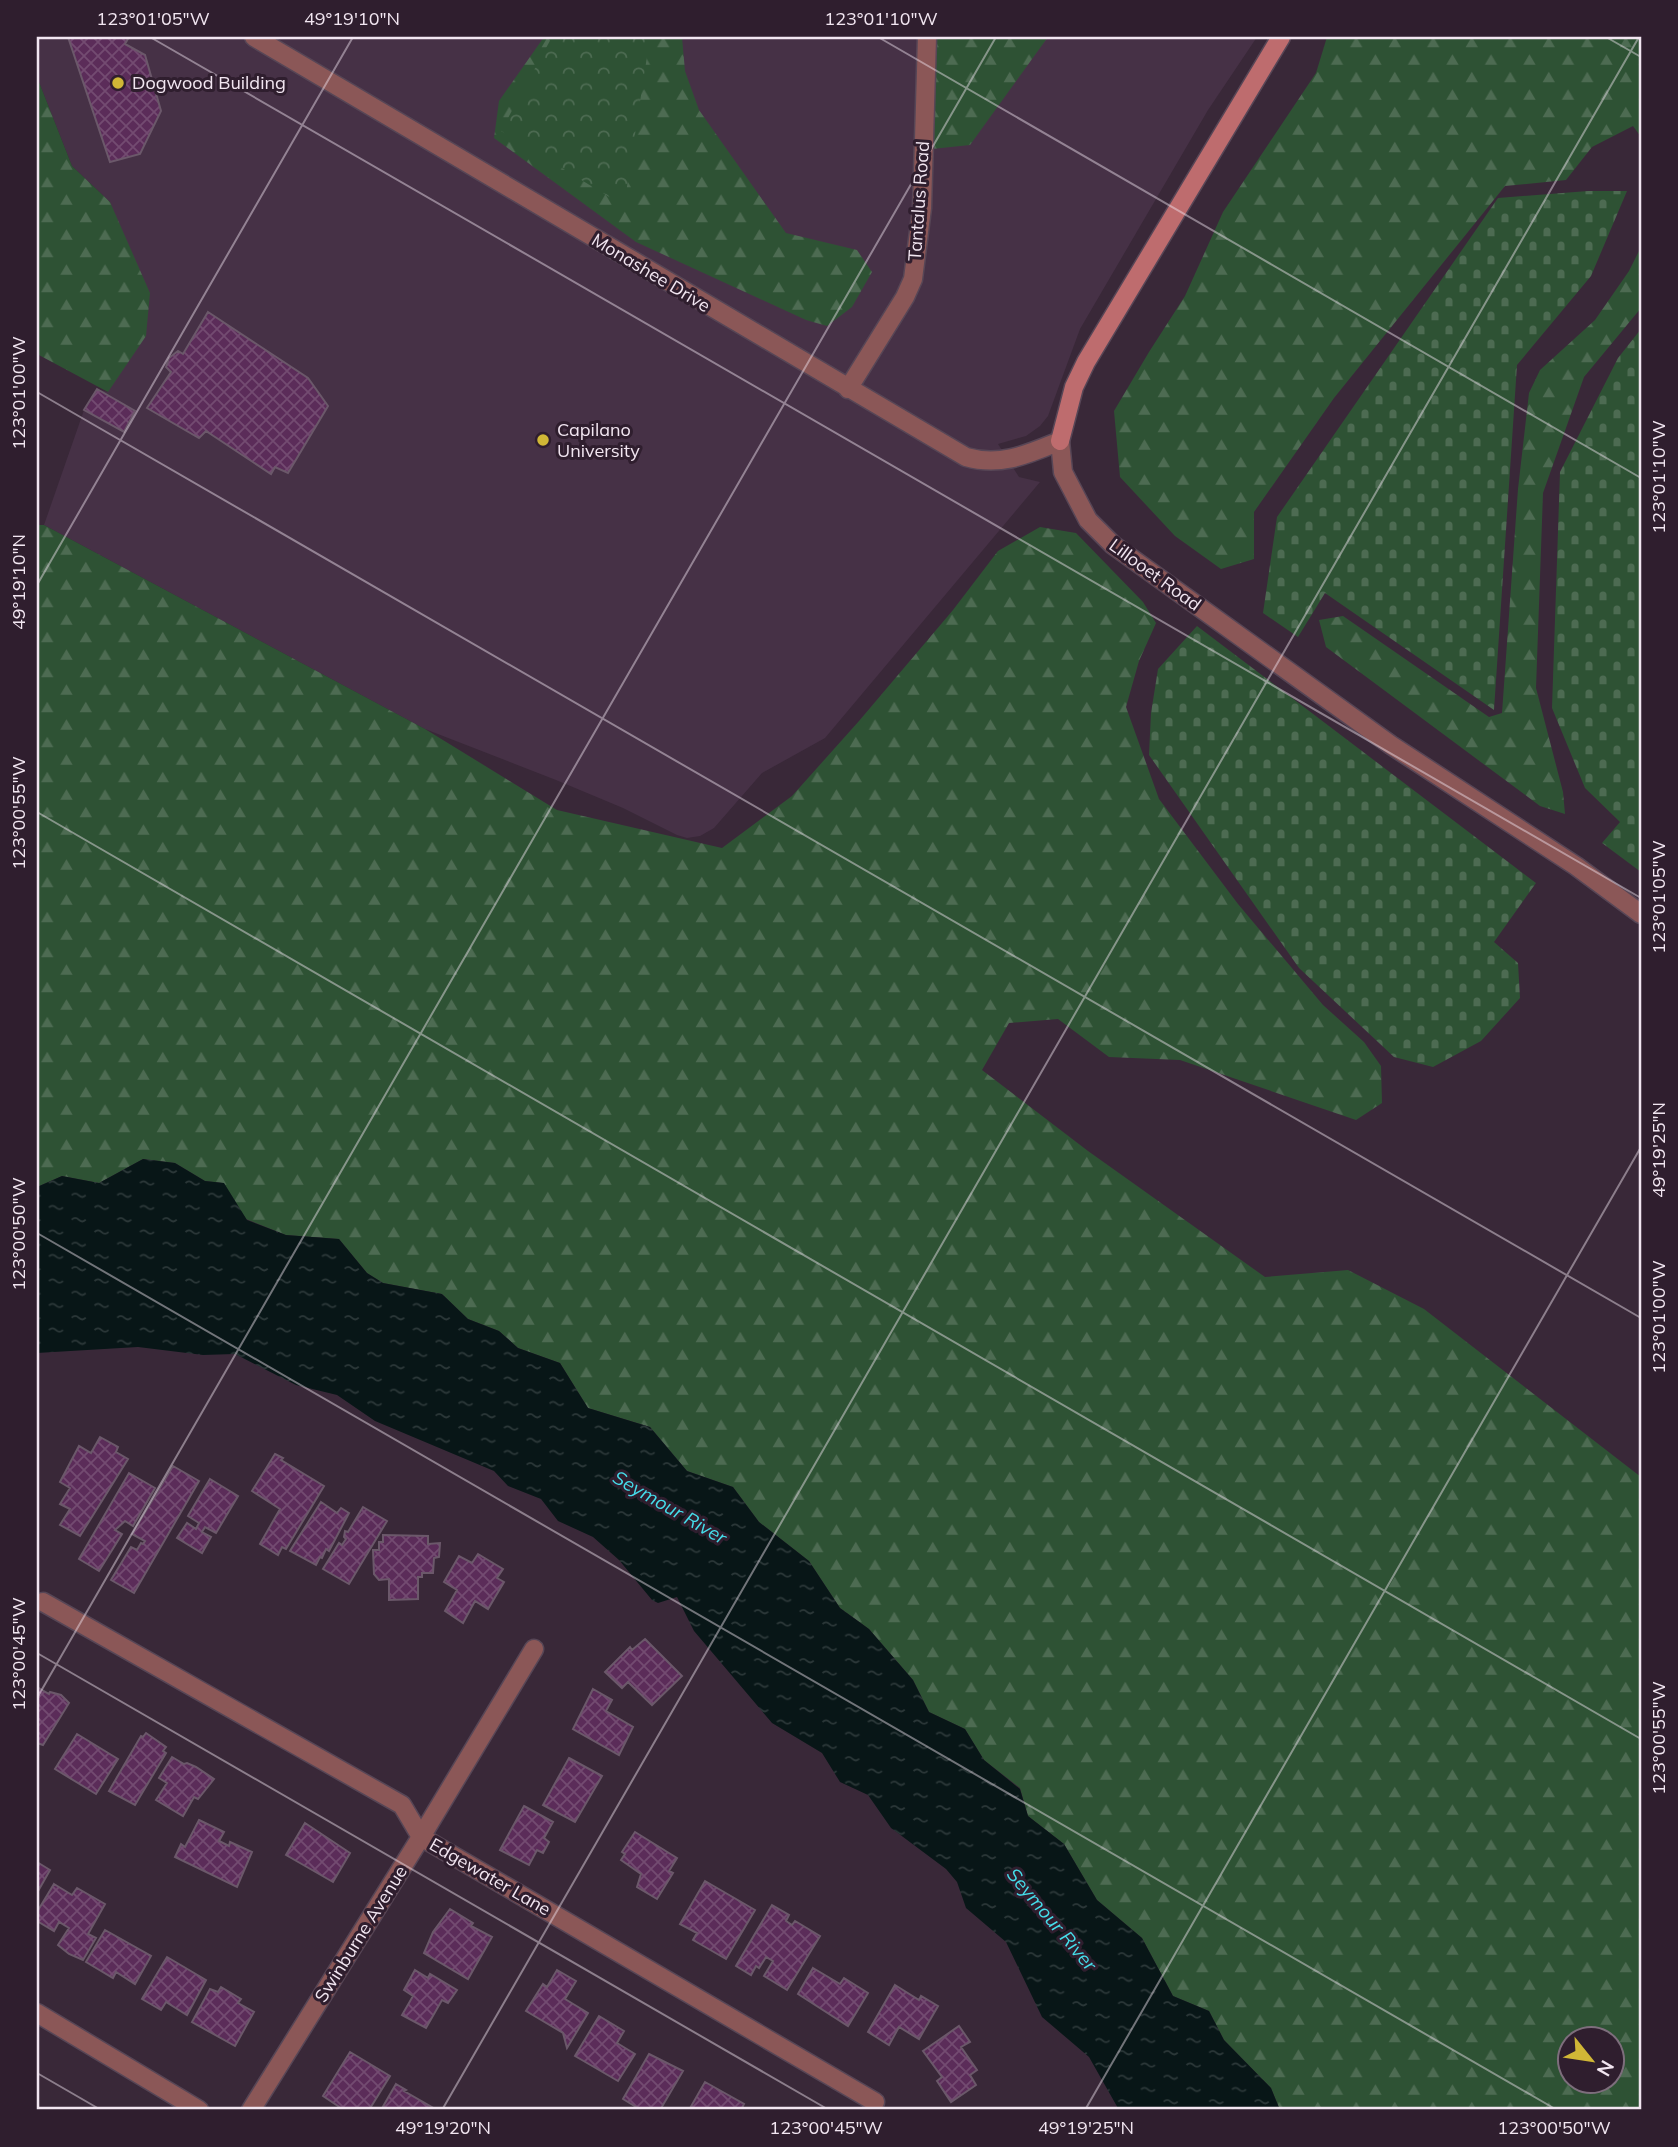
<svg xmlns="http://www.w3.org/2000/svg" width="1678" height="2147" font-family="Mulish,sans-serif">
<style>
.built{fill:#463146}
.forest{fill:url(#forest-firs);fill-rule:evenodd}
.cemetery{fill:url(#cemetery-stones)}
.park{fill:url(#park-crowns)}
.water{fill:url(#water-ripples)}
.building{fill:url(#building-cross-hatch);stroke:#6b586a;stroke-width:2}
.lines{fill:none;stroke-linecap:round;stroke-linejoin:round}
.street-casing{stroke:#574656;stroke-width:21}
.secondary-casing{stroke:#574656;stroke-width:21}
.street{stroke:#8b5757;stroke-width:18}
.secondary{stroke:#be6c6e;stroke-width:18}
.ticks{fill:none;stroke:#f2e6f1;stroke-width:2;stroke-opacity:0.45}
.poi-dot{fill:#d0b736;stroke:#2f1e2e;stroke-width:2.5}
.labels{text-anchor:middle;stroke-width:6;stroke-linejoin:round;paint-order:stroke}
.poi-label{font-size:18px;fill:#f2e6f1;stroke:#2f1e2e;text-anchor:start}
.street-label{font-size:18px;fill:#f2e6f1;stroke:#2f1e2e}
.water-label{font-size:19px;font-style:italic;fill:#45ddea;stroke:#2f1e2e}
.neatline{fill:none;stroke:#f2e6f1;stroke-width:2.5}
.ticks-label{font-size:18px;text-anchor:middle;fill:#f2e6f1}
</style>
<defs>
<pattern id="forest-firs" width="22" height="20" patternUnits="userSpaceOnUse" patternTransform="scale(1.75)"><rect width="22" height="20" fill="#2e5234"/><path d="M5 1l3.5 6h-7zM16 11l3.5 6h-7z" fill="#4d6b52"/></pattern>
<pattern id="cemetery-stones" width="16" height="16" patternUnits="userSpaceOnUse" patternTransform="scale(1.75)"><rect width="16" height="16" fill="#2e5234"/><path d="M2 7V4a2 2 0 0 1 4 0v3zM10 15v-3a2 2 0 0 1 4 0v3z" fill="#4d6b52"/></pattern>
<pattern id="park-crowns" width="20" height="18" patternUnits="userSpaceOnUse" patternTransform="scale(1.75)"><rect width="20" height="18" fill="#2e5234"/><path d="M2 6a3 3 0 1 1 6 0M12 15a3 3 0 1 1 6 0" fill="none" stroke="#4d6b52"/></pattern>
<pattern id="water-ripples" width="26" height="14" patternUnits="userSpaceOnUse" patternTransform="scale(1.75)"><rect width="26" height="14" fill="#081617"/><path d="M2 4q2-2 4 0t4 0M15 11q2-2 4 0t4 0" fill="none" stroke="#2c3839"/></pattern>
<pattern id="building-cross-hatch" width="8" height="8" patternUnits="userSpaceOnUse" patternTransform="scale(1.75)"><rect width="8" height="8" fill="#5b2c59"/><path d="M0 0l8 8M0 8l8-8" fill="none" stroke="#734b71"/></pattern>
</defs>
<rect width="100%" height="100%" fill="#392838"/>
<path class="built" d="M37,37H1257L1208,110L1080,329L1048,416L1040,426L1026,436L998,444L1019,477L1040,482L825,738L762,773L714,828L700,836L687,838L677,835L623,808L556,780L425,729L44,525L84,410L97,389L108,392L110,202L72,166L37,77Z"/>
<path class="forest" d="M544,37H682L685,71L699,110L786,233L857,250L872,272L852,307L827,326L806,320L636,242L494,138L499,101Z
M937,37H1048L970,145L932,149Z
M1327,37H1641V137L1633,126L1592,147L1566,180L1505,186L1334,398L1254,512V559L1221,569L1175,536L1120,477L1114,411L1149,352L1185,296L1223,212L1316,73Z
M37,77L72,166L110,202L150,293L146,336L108,392L37,354Z
M1641,247V308L1584,377L1543,493L1536,688L1563,792L1565,814L1540,806L1326,647L1319,620L1343,616L1489,717L1502,713L1518,489L1529,393L1540,370L1595,320L1629,271Z
M37,525H44L425,729L557,810L722,848L792,796L859,721L953,610L998,551L1040,527L1076,533L1143,602L1156,623L1139,661L1126,707L1159,799L1238,904L1323,1005L1364,1042L1381,1066L1382,1103L1356,1120L1180,1060L1109,1057L1058,1019L1009,1023L982,1070L1088,1151L1265,1277L1348,1270L1424,1309L1641,1477V2110H1280L1271,2088L1224,2040L1209,2011L1173,1996L1142,1938L1097,1900L1064,1844L1028,1816L1020,1788L984,1760L965,1729L929,1712L913,1680L869,1629L840,1608L809,1561L759,1522L733,1487L687,1471L650,1427L588,1408L560,1363L518,1348L499,1331L468,1319L442,1294L383,1283L367,1273L339,1239L286,1235L246,1219L223,1183L205,1181L175,1163L143,1159L99,1183L62,1176L37,1187ZM1570,2038H1612V2080H1570Z"/>
<path class="cemetery" d="M1588,191H1627L1591,276L1517,365L1494,710L1325,593L1298,637L1263,613L1277,517L1498,198Z
M1641,329V872L1602,843L1620,822L1585,788L1552,708L1560,472L1618,358Z
M1197,626L1536,883L1494,942L1518,963L1520,998L1481,1041L1433,1067L1394,1057L1299,968L1149,755L1151,713L1158,669Z"/>
<path class="park" d="M552,37H650L624,206L501,131Z"/>
<path class="water" d="M143,1159L175,1163L205,1181L224,1183L247,1220L286,1235L339,1239L367,1273L383,1283L442,1294L468,1319L499,1331L518,1348L560,1363L588,1408L650,1427L687,1471L733,1487L759,1522L809,1561L840,1608L869,1629L913,1680L929,1712L965,1729L984,1760L1020,1789L1028,1816L1064,1844L1097,1900L1142,1938L1173,1996L1209,2011L1224,2040L1271,2088L1280,2110H1119L1089,2057L1042,2017L1006,1942L966,1908L957,1882L946,1869L891,1828L868,1795L840,1782L822,1753L772,1723L694,1631L677,1597L658,1603L652,1600L619,1560L593,1537L558,1521L541,1499L508,1486L494,1471L375,1421L337,1395L296,1385L235,1354L203,1355L138,1347L37,1353V1187L62,1176L99,1183Z"/>
<path class="building" d="M68,37H129L125,44L145,55L161,111L140,154L110,162Z
M208,312L308,378L328,406L288,473L275,467L271,474L206,431L199,438L147,408L171,372L166,367L169,358L178,351L183,354Z
M97,389L135,411L124,432L84,410Z
M100,1437L118,1447L116,1452L128,1459L80,1536L60,1525L70,1509L60,1504L70,1488L60,1482L79,1446L91,1453Z
M275,1454L283,1458L281,1460L324,1486L286,1549L282,1547L278,1555L260,1544L280,1509L252,1491Z
M173,1466L199,1481L134,1593L111,1580L131,1547L137,1550L141,1543L143,1544L145,1541L132,1534Z
M129,1473L155,1488L133,1526L125,1521L115,1530L122,1534L99,1571L79,1559Z
M210,1479L238,1496L216,1533L205,1527L202,1532L211,1537L202,1553L177,1538L187,1523L196,1529L199,1523L188,1516Z
M321,1502L337,1513L341,1508L349,1513L329,1551L326,1549L322,1558L320,1557L316,1565L290,1551Z
M363,1507L387,1521L349,1584L323,1569L339,1543L342,1545L346,1539L344,1537L345,1531L348,1532Z
M383,1535L428,1536V1544L440,1543L439,1557L434,1558L433,1573H422V1577H418V1599L389,1600V1579L379,1580L374,1574L373,1550H379V1542H383Z
M478,1554L503,1569L497,1578L504,1582L488,1609L475,1601L463,1623L445,1611L457,1590L444,1582L459,1556L472,1563Z
M645,1639L682,1676L652,1705L628,1682L622,1688L605,1672L630,1647L632,1650Z
M37,1687L49,1694L50,1692L61,1695L69,1703L43,1745L37,1743Z
M593,1689L612,1700L606,1711L633,1727L619,1755L573,1729Z
M146,1733L166,1747L163,1751L166,1753L135,1805L109,1791L141,1736L143,1737Z
M77,1734L118,1759L96,1794L55,1769Z
M172,1757L184,1764L187,1763L196,1767L214,1779L198,1799L194,1797L183,1816L156,1800L167,1783L159,1778Z
M569,1758L602,1776L575,1822L543,1805Z
M524,1806L553,1822L544,1838L549,1842L543,1853L537,1850L529,1865L500,1850Z
M199,1820L224,1832L219,1841L229,1846L230,1842L252,1852L237,1887L175,1857L181,1844L185,1847Z
M305,1823L350,1853L333,1882L286,1855Z
M635,1832L677,1858L669,1871L673,1873L657,1899L637,1887L641,1874L621,1860L625,1854L622,1852Z
M37,1862L50,1870L37,1893Z
M705,1881L755,1910L726,1959L693,1940L697,1933L680,1924Z
M54,1884L72,1895L77,1888L105,1904L88,1934L96,1938L83,1960L69,1954L58,1945L69,1928L59,1922L54,1931L37,1921V1912Z
M772,1905L789,1915L786,1921L792,1925L795,1921L820,1936L787,1990L764,1976L773,1961L766,1957L759,1968L756,1966L751,1975L736,1966Z
M450,1909L473,1923L471,1926L492,1937L468,1979L424,1953L433,1932Z
M105,1930L151,1956L135,1984L116,1972L113,1978L86,1962Z
M167,1957L206,1980L187,2015L166,2002L161,2010L142,1999Z
M813,1968L840,1984L844,1978L868,1993L848,2026L798,1994Z
M415,1970L428,1978L430,1974L457,1990L448,2003L442,2000L426,2028L402,2015L413,1996L404,1990Z
M557,1970L576,1981L565,1999L588,2013L567,2048L563,2033L526,2011L543,1984L547,1987Z
M895,1985L919,2000L921,1996L938,2006L919,2039L899,2027L889,2045L868,2032Z
M221,1987L241,1999L238,2003L254,2012L235,2046L192,2022L210,1989L218,1992Z
M599,2016L624,2031L617,2043L635,2054L618,2081L575,2056Z
M959,2026L970,2042L961,2047L977,2070L970,2075L976,2085L951,2102L937,2081L942,2077L923,2051Z
M350,2052L390,2076L369,2110H344L323,2096Z
M649,2054L683,2071L660,2110H641L623,2099Z
M705,2082L744,2104L741,2110H689Z
M396,2084L406,2090L404,2091L437,2110H381Z"/>
<g class="lines">
<defs>
<path id="street" d="M254,37L966,457C1001,467 1028,454 1060,441L1063,472L1088,520L1113,545L1391,745L1576,866L1641,914
M848,389L905,297L913,279L922,208L927,37
M43,1602L402,1805L421,1837L875,2102
M37,2013L199,2110
M251,2110L421,1837L534,1649"/>
<path id="secondary" d="M1060,441L1074,387L1086,362L1281,37"/>
</defs>
<use href="#street" class="street-casing"/>
<use href="#secondary" class="secondary-casing"/>
<use href="#street" class="street"/>
<use href="#secondary" class="secondary"/>
</g>
<path class="ticks" d="M150,37L1641,898M878,37L1641,478M1606,37L1641,57M37,392L1641,1318M37,585L353,37M37,812L1641,1739M37,1233L1557,2110M37,1653L829,2110M37,1698L996,37M37,2073L101,2110M442,2110L1639,37M1085,2110L1641,1147"/>
<g class="poi-dot">
<circle cx="118" cy="83" r="7"/>
<circle cx="543" cy="440" r="7"/>
</g>
<g class="labels">
<g class="poi-label">
<text x="132" y="89">Dogwood Building</text>
<text x="557" y="436">Capilano<tspan x="557" dy="21">University</tspan></text>
</g>
<g class="street-label">
<text transform="translate(919 201) rotate(-86)" y="6">Tantalus Road</text>
<text transform="translate(651 273) rotate(31)" y="6">Monashee Drive</text>
<text transform="translate(1155 575) rotate(36)" y="6">Lillooet Road</text>
<text transform="translate(490 1877) rotate(30)" y="6">Edgewater Lane</text>
<text transform="translate(361 1934) rotate(-58)" y="6">Swinburne Avenue</text>
</g>
<g class="water-label">
<text transform="translate(670 1507) rotate(30)" y="7">Seymour River</text>
<text transform="translate(1052 1919) rotate(50)" y="7">Seymour River</text>
</g>
</g>
<rect width="1678" height="2147" fill="none" stroke="#2f1e2e" stroke-width="77"/>
<g transform="translate(1591 2060) rotate(120)"><circle r="33" fill="#2f1e2e" stroke="#7d6e7c" stroke-width="2"/>
<path d="M0-5L12 26L0 18L-12 26Z" fill="#d0b736"/>
<text y="-10" font-size="19" font-weight="bold" text-anchor="middle" fill="#f2e6f1">N</text>
</g>
<rect x="38" y="38" width="1602" height="2070" class="neatline"/>
<g class="ticks-label">
<text x="153" y="25">123°01'05"W</text>
<text x="352" y="25">49°19'10"N</text>
<text x="881" y="25">123°01'10"W</text>
<text transform="translate(19 393) rotate(-90)" y="6">123°01'00"W</text>
<text transform="translate(1659 477) rotate(-90)" y="6">123°01'10"W</text>
<text transform="translate(19 582) rotate(-90)" y="6">49°19'10"N</text>
<text transform="translate(19 813) rotate(-90)" y="6">123°00'55"W</text>
<text transform="translate(1659 897) rotate(-90)" y="6">123°01'05"W</text>
<text transform="translate(1659 1150) rotate(-90)" y="6">49°19'25"N</text>
<text transform="translate(19 1234) rotate(-90)" y="6">123°00'50"W</text>
<text transform="translate(1659 1317) rotate(-90)" y="6">123°01'00"W</text>
<text transform="translate(19 1654) rotate(-90)" y="6">123°00'45"W</text>
<text transform="translate(1659 1738) rotate(-90)" y="6">123°00'55"W</text>
<text x="443" y="2134">49°19'20"N</text>
<text x="826" y="2134">123°00'45"W</text>
<text x="1086" y="2134">49°19'25"N</text>
<text x="1554" y="2134">123°00'50"W</text>
</g>
</svg>
